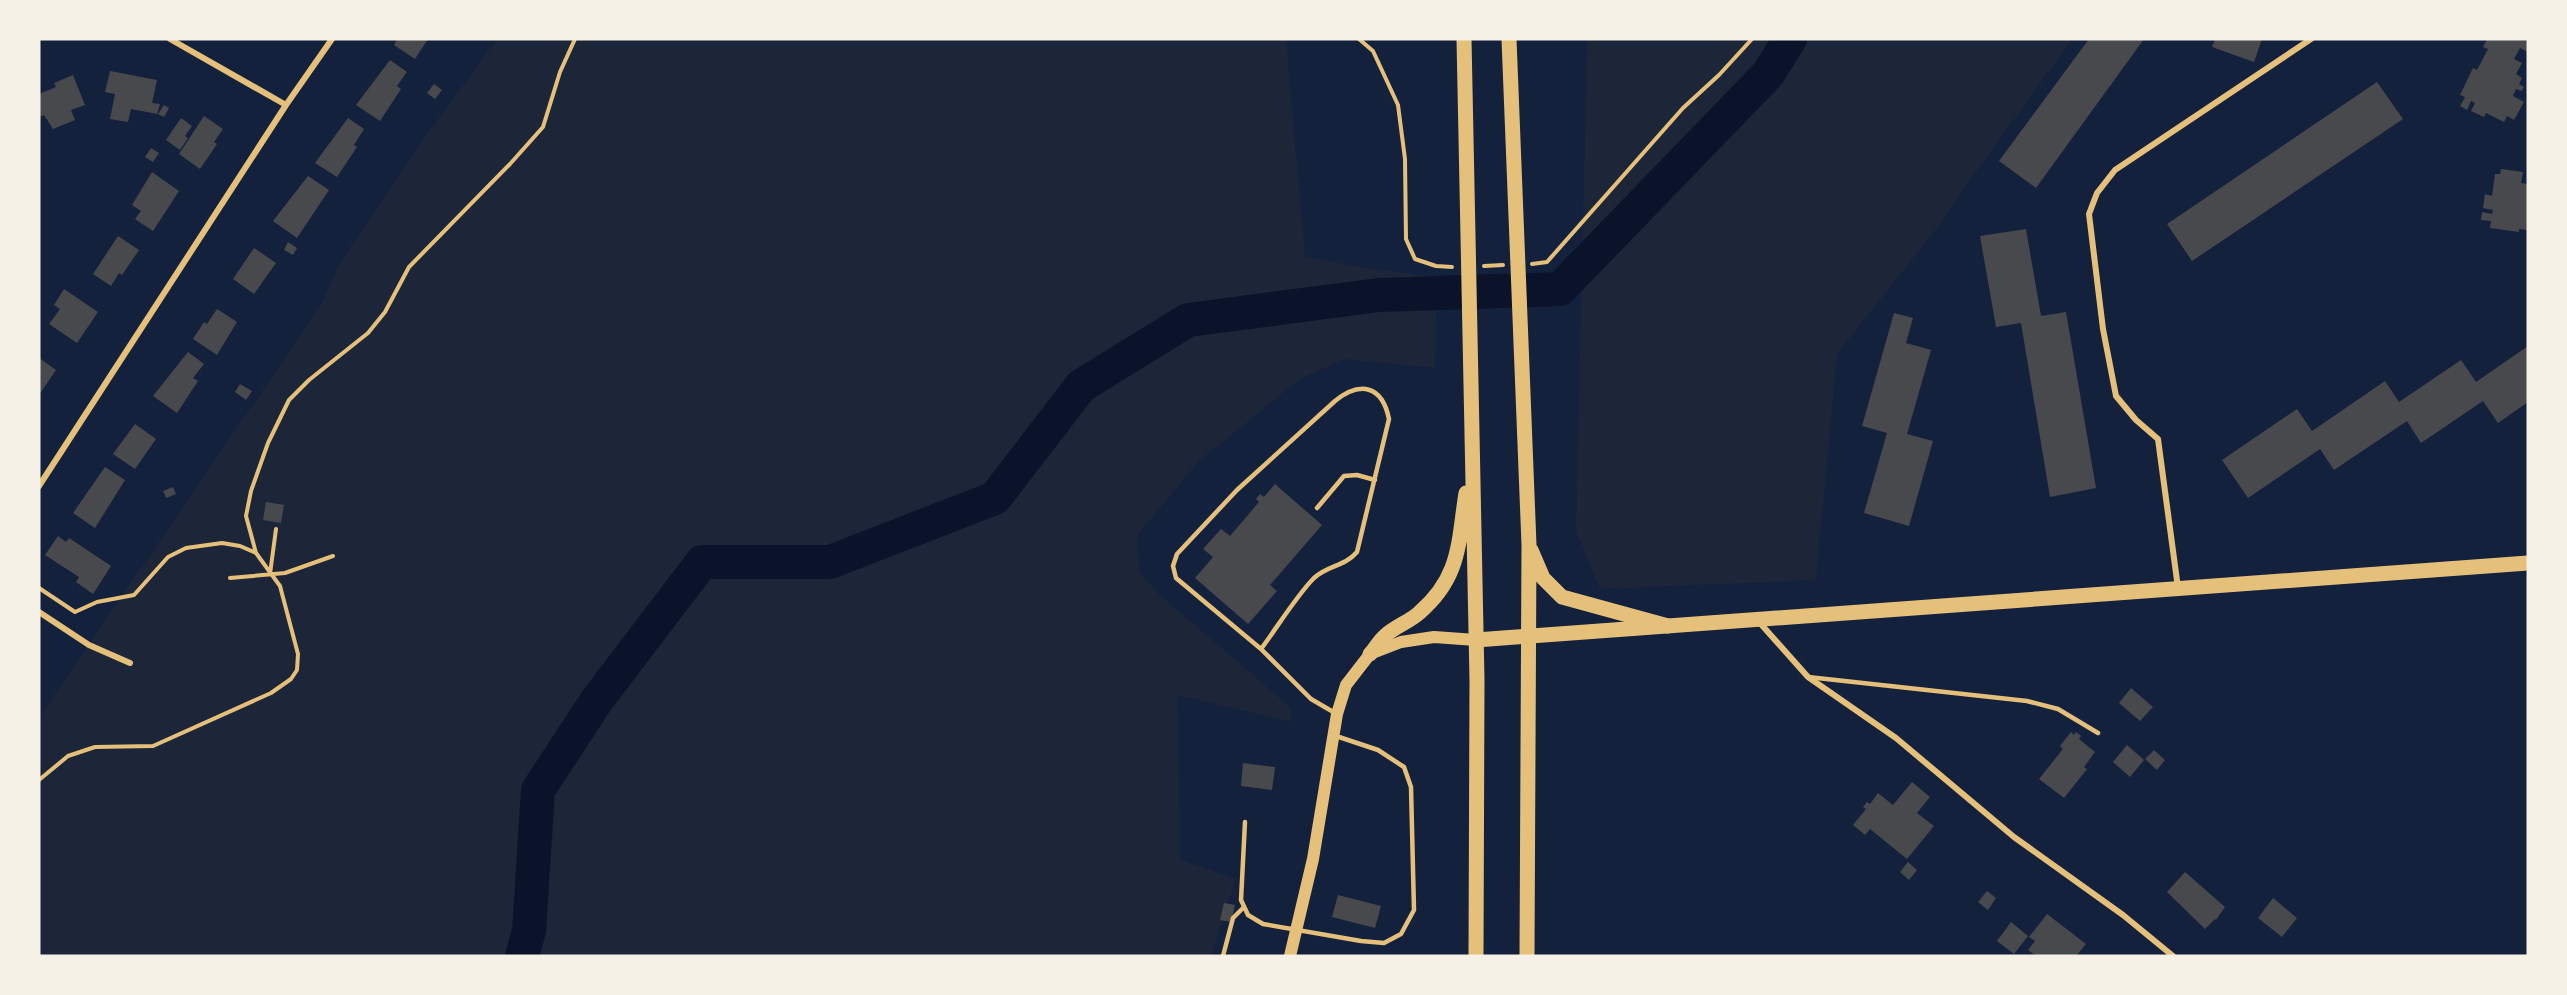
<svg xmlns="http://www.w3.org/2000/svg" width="2567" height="995" font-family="Roboto,sans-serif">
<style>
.green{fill:#1d2539}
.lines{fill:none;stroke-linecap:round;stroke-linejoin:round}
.river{stroke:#0b132b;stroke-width:34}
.building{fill:#48494c}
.path{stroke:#e5c07b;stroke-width:4}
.service{stroke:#e5c07b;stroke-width:4.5}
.minor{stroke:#e5c07b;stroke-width:6}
.secondary{stroke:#e5c07b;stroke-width:12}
.primary{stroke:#e5c07b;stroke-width:15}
.trunk{stroke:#e5c07b;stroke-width:15}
</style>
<rect width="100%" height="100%" fill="#14213d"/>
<path class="green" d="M497,39H1286L1305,257L1373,269L1437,277L1435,368L1344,359L1300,379L1199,461L1137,536L1140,572L1160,595L1291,708V722L1178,695L1180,860L1236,879L1211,956H39V717L321,305L340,262L428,133Z
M1587,39H2072L1950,208L1945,218L1837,354L1816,580L1600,589L1576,531Z"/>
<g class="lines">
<path class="river" d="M522,956L529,931L538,790L597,700L702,562H830L995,498L1081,386L1188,320L1379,295L1560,289L1768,74L1790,39"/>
</g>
<path class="building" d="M397,39H428L415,59L394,45Z
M2089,39H2144L2036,188L1999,161Z
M2215,39H2262L2254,62L2212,47Z
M2487,39H2524L2528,43V52L2520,48L2514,59L2522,63L2516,74L2522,78L2519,84L2524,87L2522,91L2516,89L2513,96L2524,102L2514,120L2507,116L2504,122L2486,113L2484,117L2471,111L2475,103L2471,101L2467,110L2460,106L2465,97L2460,95L2473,68L2477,70L2488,49L2483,47Z
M390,60L407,72L397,86L401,89L380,121L356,105Z
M110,71L157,80L152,103L160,104L157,114L131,109L128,122L110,119L115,94L105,92Z
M73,75L85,105L71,110L75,120L53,129L44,115L39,117V94L56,87L54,83Z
M2377,82L2403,119L2192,261L2167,224Z
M434,84L442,90L435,99L427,93Z
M164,105L169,108L164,117L158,114Z
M204,116L223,129L214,142L217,144L200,169L179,154Z
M181,118L192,126L185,136L188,138L180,150L166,140Z
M348,118L364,129L354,145L357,147L337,177L315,163Z
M151,148L159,153L153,162L145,157Z
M2501,169L2523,172L2521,183L2528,184V230L2519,229V232L2490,228L2491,221L2481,220L2482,212L2492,214L2493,210L2483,208L2485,194L2492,196L2495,174H2500Z
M152,172L179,191L153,231L135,219L141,211L132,205Z
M308,176L329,190L297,238L273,221Z
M2026,229L2041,316L2066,312L2096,488L2050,497L2021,323L1996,327L1980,236Z
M118,236L139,250L122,275L119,273L111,286L93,274Z
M288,242L297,248L293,255L284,250Z
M254,248L276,263L254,294L233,279Z
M64,289L98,312L77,343L49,324L60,309L54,305Z
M217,309L237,322L217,355L193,339L204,322L207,324Z
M1894,313L1913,318L1906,343L1931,350L1907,434L1933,441L1909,526L1864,513L1887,433L1862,426Z
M2528,346V402L2498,423L2483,401L2421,443L2407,421L2334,470L2320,449L2248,498L2222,460L2297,409L2312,431L2385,381L2399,402L2461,360L2476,382Z
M188,352L204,364L193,378L198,381L177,413L153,396Z
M39,358L56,370L39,395Z
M240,384L252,391L246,400L235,392Z
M135,424L156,439L135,469L113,454Z
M105,467L125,480L95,528L73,513Z
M1275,484L1322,525L1270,585L1277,591L1248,624L1195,578L1213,557L1203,549L1221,529L1230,536L1259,502L1256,499L1260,494L1264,497Z
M173,487L176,494L166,498L163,491Z
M266,502L284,505L281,523L263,520Z
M58,536L66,542L69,538L111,566L93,594L76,582L79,577L45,555Z
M2131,688L2153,707L2140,721L2119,703Z
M2071,732L2074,735L2076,732L2081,736L2079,739L2095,752L2084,767L2087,769L2064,798L2039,779L2063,749L2060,746Z
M2127,745L2144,760L2130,777L2113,762Z
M2154,750L2165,760L2157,770L2145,759Z
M1243,763L1275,767L1272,790L1241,786Z
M1912,782L1930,797L1917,813L1934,826L1907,859L1870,829L1865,835L1853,825L1866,809L1863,807L1867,802L1870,804L1878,793L1893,805Z
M1908,862L1917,870L1909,880L1900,872Z
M2185,872L2225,907L2216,920L2215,919L2205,929L2167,892Z
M1987,891L1996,898L1988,910L1978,902Z
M1338,895L1381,906L1375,928L1332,917Z
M2273,898L2297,918L2282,937L2258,918Z
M1224,903L1235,905L1231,922L1220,920Z
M2047,914L2086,944L2076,956H2036L2028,950L2035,941L2029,937Z
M2011,922L2028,936L2014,954L1997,941Z"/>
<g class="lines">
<path class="path" d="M1359,39L1373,51L1398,105L1405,159L1406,239L1415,259L1436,266L1452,267
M1532,264L1547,262L1683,108L1719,75L1752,39
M1484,266L1503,265
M270,574L276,529
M230,578L285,573L333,556
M39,588L75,612L97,602L134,595L168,557L186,548L222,543L240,546L256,553
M39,780L68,756L95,747L153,746L271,693L291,679L297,670L298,654L280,586L256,553L246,516L251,491L268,443L289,400L309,380L368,333L385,312L409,267L510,164L543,127L560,72L575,39"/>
<path class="service" d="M1317,508L1344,476L1357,475L1375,480
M1261,649C1276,629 1297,595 1314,578C1328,565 1344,567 1357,552L1389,419C1382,385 1360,381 1335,401L1237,490L1177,554L1173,566L1176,578L1261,649L1311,699L1335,713
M1808,677L2027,701L2058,709L2098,733
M1245,822L1241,900L1248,915L1263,924L1361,941L1384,943L1401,934L1414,910L1411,787L1404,767L1378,750L1336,736
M1223,956L1233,918L1244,907"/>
<path class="minor" d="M170,39L286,105
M39,486L286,105L332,39
M2178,588L2158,439L2136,420L2116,396L2103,329L2089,214L2097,193L2115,170L2311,39
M39,612L89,645L130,663
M1759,622L1808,677L1896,738L2014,837L2123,915L2173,956"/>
<path class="secondary" d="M1290,956L1313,859L1337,714L1346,685L1370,654L1401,642L1434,637L1476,640"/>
<path class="primary" d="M1476,640L2528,563"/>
<path class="trunk" d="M1464,39L1477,680L1476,956
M1509,39L1529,545L1527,956
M1531,550L1543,578L1562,597L1668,626
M1370,654C1375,649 1379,641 1385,636C1394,627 1409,622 1419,613C1461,577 1458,543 1466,493"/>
</g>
<rect width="2567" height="995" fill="none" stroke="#f6f1e7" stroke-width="81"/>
</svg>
